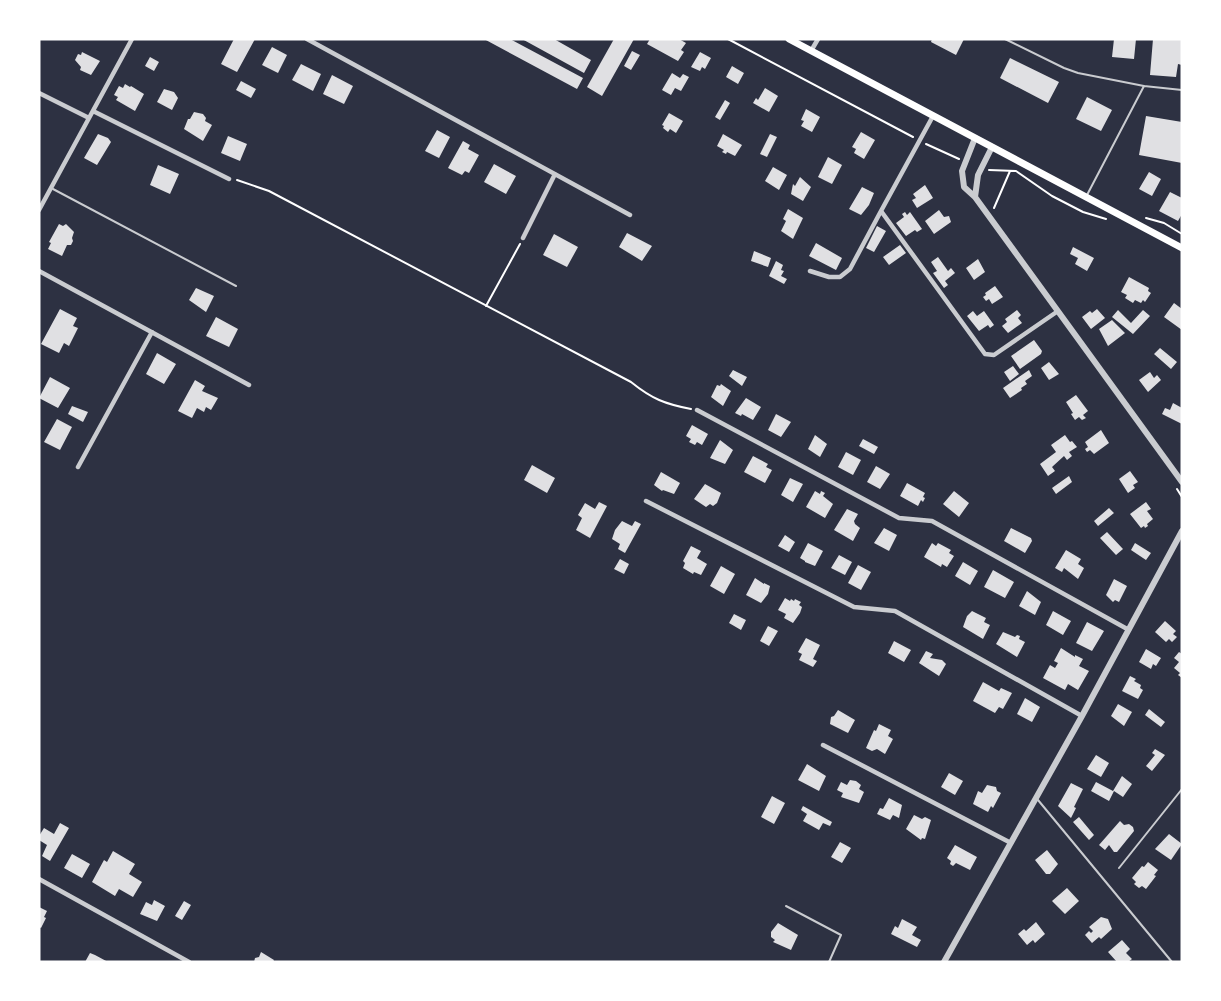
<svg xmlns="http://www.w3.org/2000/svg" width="1221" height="1001" font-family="'Open Sans',sans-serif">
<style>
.building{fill:#e0e0e3}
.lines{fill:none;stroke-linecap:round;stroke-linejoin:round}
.path{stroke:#fff;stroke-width:2}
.service{stroke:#caccd0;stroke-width:2}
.minor{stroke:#caccd0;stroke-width:4.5}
.tertiary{stroke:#caccd0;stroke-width:6}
.secondary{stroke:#fff;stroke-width:7}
</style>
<rect width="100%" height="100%" fill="#2d3142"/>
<path class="building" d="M234,39H255L237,72L221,64Z
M484,39H510L583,78L577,89Z
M522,39H554L591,60L584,73Z
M614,39H634L602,96L587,87Z
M650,39H679L686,43L681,50L684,52L678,61L647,44Z
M932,39H964L956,55L931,42Z
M1114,39H1136L1134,59L1112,57Z
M1153,39H1182V65L1178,64L1176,77L1150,75Z
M272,47L287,55L278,73L262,65Z
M632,51L640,55L631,70L624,66Z
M82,52L100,61L91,75L80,70L81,67L75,60L78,54L81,55Z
M700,52L711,58L705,69L702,67L700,71L691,67Z
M150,57L159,62L154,71L145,66Z
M1010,58L1059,82L1048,103L1000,78Z
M301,64L321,74L313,91L292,80Z
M732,66L744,73L738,84L726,77Z
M672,73L680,78L683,74L689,77L681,91L675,88L671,95L662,90Z
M332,75L353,86L344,104L323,94Z
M241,81L256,89L251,98L236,90Z
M125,84L130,87L131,86L144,94L135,111L116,100L118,97L114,95L119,86L123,88Z
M765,88L778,96L769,112L753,103L756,98L758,100Z
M164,89L174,92L178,98L172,110L157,102Z
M1087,97L1112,110L1101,131L1076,119Z
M725,100L730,103L720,120L715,117Z
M806,109L820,117L812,132L801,126L804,121L801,120Z
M194,112L203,114L206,118L205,121L212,125L203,141L184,129L188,119H190Z
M669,113L683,121L676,133L670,129L668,132L663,128L664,126L662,125Z
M1146,116L1182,122V163L1139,155Z
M437,130L450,137L439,158L425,151Z
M861,132L875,140L864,159L854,153L856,149L852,147Z
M98,134L108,138L111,142L97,165L84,158Z
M723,134L742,145L735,156L727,152L726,154L722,152L724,150L717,146Z
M770,134L777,137L767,157L760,154Z
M228,136L247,144L240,161L221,153Z
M463,141L470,145L468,149L479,155L469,173L465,171L462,175L448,168Z
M828,157L842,165L832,184L818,177Z
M494,164L516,176L506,194L484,182Z
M158,165L179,174L170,194L150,185Z
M773,167L787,175L779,190L765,181Z
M1149,172L1161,179L1152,196L1139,189Z
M800,177L811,187L803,201L791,194L793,184L795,186Z
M925,185L933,198L917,208L912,200L916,198L913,194Z
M862,187L874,193L869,205L861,215L849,209Z
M1170,192L1182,198V214L1178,221L1159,211Z
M788,209L803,218L793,239L781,231L786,221L783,219Z
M939,210L944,217L949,216L951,222L934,234L925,221Z
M905,212L907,215L910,212L922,229L917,232L915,230L906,236L896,223L904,217L902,214Z
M59,224L63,226L66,224L74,232L72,238L73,241L71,245H67L62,256L48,249L51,243L49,242Z
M877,226L886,231L874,252L866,248Z
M627,233L652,246L642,261L619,247Z
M554,234L578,247L567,267L543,255Z
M816,243L842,258L836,270L809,256Z
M900,245L906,253L889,265L883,257Z
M1073,247L1094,258L1087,271L1075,264L1078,258L1070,254Z
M754,251L771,258L768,267L751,261Z
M938,257L948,271L951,268L955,273L945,281L948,285L944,288L933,273L937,271L931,262Z
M978,259L985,272L974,280L966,268Z
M776,261L783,265L781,270L784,271L781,276L787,279L784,284L769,276Z
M1129,277L1149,288L1148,291L1151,293L1145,302L1143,300L1141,303L1135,300L1133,303L1125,298L1127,295L1121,292Z
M995,286L1003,297L992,304L989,299L986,301L983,297L986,295L985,293Z
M196,288L214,296L206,312L189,300Z
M1174,303L1182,309V330L1164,317Z
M60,309L77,318L73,326L78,328L69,346L64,343L59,353L41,344Z
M1097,309L1105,318L1091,329L1082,317L1090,311L1092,313Z
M1017,310L1021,315L1018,318L1022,323L1008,333L1002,326L1007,322L1005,319Z
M1118,310L1131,323L1143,310L1150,316L1133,334L1112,317Z
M973,311L977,316L984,311L994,325L990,328L988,325L979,331L967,316Z
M216,317L238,329L229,347L206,336Z
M1112,320L1125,333L1108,346L1099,329Z
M1034,340L1042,351L1041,354L1020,369L1011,356Z
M1160,348L1177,362L1171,369L1154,354Z
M157,353L176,364L164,384L146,374Z
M1049,362L1059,374L1049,380L1041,368Z
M1013,366L1019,374L1010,381L1004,372Z
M733,370L747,377L742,386L729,376Z
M1029,370L1032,376L1025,381L1027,384L1021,388L1022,390L1010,398L1003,388Z
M1150,372L1154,378L1157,375L1161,380L1148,392L1139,380Z
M50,377L70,388L58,408L39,398Z
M195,380L205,386L202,391L218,398L211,410L206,407L204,412L197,408L192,418L178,411Z
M721,384L731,391L723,406L711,397L717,385L720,386Z
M1076,395L1088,411L1083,415L1086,418L1082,420L1079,417L1075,420L1071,414L1073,413L1066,402Z
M746,398L761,407L753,420L742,414L741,416L735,413Z
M1173,403L1182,408V424L1162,414L1165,408L1170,410Z
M72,406L88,412L83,422L68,414Z
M776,414L791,422L781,437L768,430Z
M57,419L72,427L60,450L44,442Z
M692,425L708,434L702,445L697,442L695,445L689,442L691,439L686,436Z
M1101,430L1109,443L1094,454L1090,450L1087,452L1085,449L1088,447L1085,442Z
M815,435L827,444L820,457L808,449Z
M1065,435L1070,442L1072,441L1077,447L1069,452L1072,456L1067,460L1064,456L1052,467L1055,471L1048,476L1040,464L1056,452L1051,445Z
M863,439L878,447L874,454L859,446Z
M720,440L733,450L725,464L710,458Z
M846,452L861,460L853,475L838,467Z
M753,456L768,464L766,467L772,470L765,483L744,472Z
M532,465L555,478L547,493L524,480Z
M876,466L890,474L880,489L867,482Z
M1130,471L1138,482L1133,485L1135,488L1128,493L1119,479Z
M661,472L680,483L674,494L663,490L662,491L654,485Z
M1069,476L1072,482L1056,494L1052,488Z
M790,478L803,484L793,502L781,495Z
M907,483L925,493L923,497L925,498L923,502L921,500L918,506L900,496Z
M705,484L721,493L717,503L713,506L710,504L706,507L694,499Z
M815,491L820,494L821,491L825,493L823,496L833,504L825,518L806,507Z
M954,491L969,503L959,517L943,504Z
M599,502L607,506L590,538L576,530L582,518L578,515L585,503L595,509Z
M1146,502L1151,509L1147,511L1153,519L1147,524L1148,526L1145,528L1144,526L1141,528L1130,514Z
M1109,508L1114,513L1098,526L1094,521Z
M847,509L858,514L854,521L855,524L860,528L853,541L834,530Z
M622,521L632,526L635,521L641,524L625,553L618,549L620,544L612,539L615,530Z
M884,528L897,535L889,551L874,543Z
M1011,528L1031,538L1032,541L1025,553L1004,541Z
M1107,532L1123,549L1116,555L1100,538Z
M785,535L795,542L789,552L778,546Z
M808,543L823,551L815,566L805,562V561L800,558Z
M932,543L936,546L938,543L951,550L949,553L954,556L947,567L942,564L941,567L924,557Z
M1135,543L1151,553L1146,560L1131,550Z
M691,546L701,551L697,558L707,564L701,575L694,572L693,574L683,568L685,563L683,561Z
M1066,550L1081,559L1078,564L1084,568L1078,579L1064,568L1062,572L1055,568Z
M839,555L852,562L845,575L831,568Z
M620,559L629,564L624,574L614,569Z
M963,562L978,571L970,585L955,576Z
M858,565L871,572L861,590L848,583Z
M721,566L735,574L724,594L710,586Z
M993,570L1014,582L1005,598L984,587Z
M755,578L764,584V583L770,586L768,594L761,603L746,595Z
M1114,579L1127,586L1119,602L1115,600L1113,602L1106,595Z
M1027,591L1041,602L1035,615L1019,606Z
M785,598L790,601L791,599L794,601L795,599L801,602L799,605L802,607L800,613L793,623L784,618L786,614L778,610Z
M972,611L986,618L984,622L990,625L983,639L963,627L967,616Z
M1053,611L1071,621L1063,635L1046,625Z
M734,614L746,620L741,630L729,623Z
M1165,621L1176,631L1173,634L1177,637L1172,642L1169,639L1166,642L1155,632Z
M1087,622L1104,631L1092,651L1076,643Z
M768,626L778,631L769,646L760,641Z
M1003,632L1015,637L1017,635L1020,636L1019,639L1025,642L1017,657L996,644Z
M806,638L820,645L813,659L817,661L813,667L799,660L802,654L798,652Z
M894,641L911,650L904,662L888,653Z
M1061,648L1075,657V655L1083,659L1079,666L1089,671L1078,690L1068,684L1065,690L1043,678L1050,665L1055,668L1058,663L1054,661Z
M1146,649L1161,658L1156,666L1153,664L1151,669L1139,662Z
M926,651L933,654L930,658L942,660L946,664L939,676L919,663Z
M1179,652L1182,654V678L1178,675L1180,673L1174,668L1179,662L1174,658Z
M1130,676L1136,679L1134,681L1141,685L1140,688L1143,690L1138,699L1122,691Z
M983,682L999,691L1001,688L1012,693L1003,709L999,707L995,713L973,701Z
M1025,698L1040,707L1032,722L1017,714Z
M1118,704L1132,712L1124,726L1111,716Z
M1149,709L1165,722L1161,727L1145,715Z
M838,710L855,720L848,733L830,724L831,717L834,716Z
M879,724L891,730L888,736L893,739L885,754L877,749L872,751L866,748L874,730L876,731Z
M1155,749L1165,755L1152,771L1146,766L1155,755L1152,753Z
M1096,755L1109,763L1101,777L1087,769Z
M807,764L826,776L819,791L798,780Z
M949,773L963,781L955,795L941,787Z
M1122,776L1132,784L1123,797L1114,791L1109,801L1091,791L1096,782L1113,791Z
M850,780L856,781L861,785L859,789L864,792L859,803L841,797L843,793L837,790L841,782L847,785Z
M1071,783L1083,789L1074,807L1076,808L1071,818L1058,806Z
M987,785L996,787L997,791L1001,793L993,808L991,806L988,812L973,804L978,791L982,793Z
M772,796L785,803L774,824L761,817Z
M889,798L902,805L899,818L893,815L890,820L877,814L880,808L883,809Z
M803,806L832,822L830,826L823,823L819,830L803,821L807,814L801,810Z
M914,815L922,819L925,817L931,820L925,839L922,838L921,840L906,829Z
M1079,817L1094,835L1089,840L1073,822Z
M1120,821L1124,825L1129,824L1133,827L1134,831L1117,852H1114L1109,845L1105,850L1099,845Z
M60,823L69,828L50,861L42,856L47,845L39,840V836L44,828L54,834Z
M1169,834L1182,844L1171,860L1155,849Z
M840,842L851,848L842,863L831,857Z
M955,845L977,857L970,870L956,863L953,866L950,864L951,861L947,858Z
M1047,850L1058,864L1050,874H1046L1035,860Z
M113,851L135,864L129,874L142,882L133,897L119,889L115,896L92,882L104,860L107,862Z
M72,854L90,864L82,878L64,868Z
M1148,862L1158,870L1154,875L1156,876L1146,889L1142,886L1139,888L1134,884L1136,882L1132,878L1142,866L1144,867Z
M1067,888L1079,901L1065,914L1052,901Z
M154,900L165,906L157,921L140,914L146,902L152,905Z
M184,901L191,905L182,920L175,916Z
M39,907L47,911L44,917L46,918L41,928L39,927Z
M1101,917L1108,919L1112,929L1101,939L1099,937L1092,943L1085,935L1089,931L1091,933L1093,931L1089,927Z
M902,919L917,927L912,935L921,940L917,947L891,934L895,926L898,928Z
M1036,922L1045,934L1035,943L1033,940L1027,945L1018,934L1024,929L1026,931Z
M778,923L798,935L791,950L773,942L775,940L771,937V932Z
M1122,940L1130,949L1126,953L1132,959L1128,962H1117L1108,952Z
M261,952L274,960L273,962H254L255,958L259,957Z
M90,953L95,955L108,962H85Z"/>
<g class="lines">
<path class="path" d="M728,39L913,137
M926,144L959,159
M989,170L1016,171L1052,196L1083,212L1106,219
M237,180L269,191L631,382C652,399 665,404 691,409
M994,208L1010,171
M1146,218L1164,223L1182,234
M486,306L520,244
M1177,489L1182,497
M1182,515V517"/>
<path class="service" d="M1005,39L1064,68L1078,73L1144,86L1182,90
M53,189L236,286
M1087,195L1144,86
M1038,800L1172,962
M1119,868L1182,789
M786,906L841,935L829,962"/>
<path class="minor" d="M307,39L630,215
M811,51L818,39
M39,93L89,118
M93,111L229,179
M933,116L881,211L985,354L994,355L1058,311
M39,210L132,39
M523,238L555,174
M39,271L249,385
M810,271L829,277H840L850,269L881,211
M697,410L899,518L932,521L1129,630
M78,467L152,332
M646,501L854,607L895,611L1082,716
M823,745L1011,843
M39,879L189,962"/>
<path class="tertiary" d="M975,138L962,171L964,187L975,197L1182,482
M975,197L978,175L992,147
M944,962L1082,716L1182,531"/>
<path class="secondary" d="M789,39L1182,248"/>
</g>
<rect width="1221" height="1001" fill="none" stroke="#ffffff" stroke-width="81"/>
</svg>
